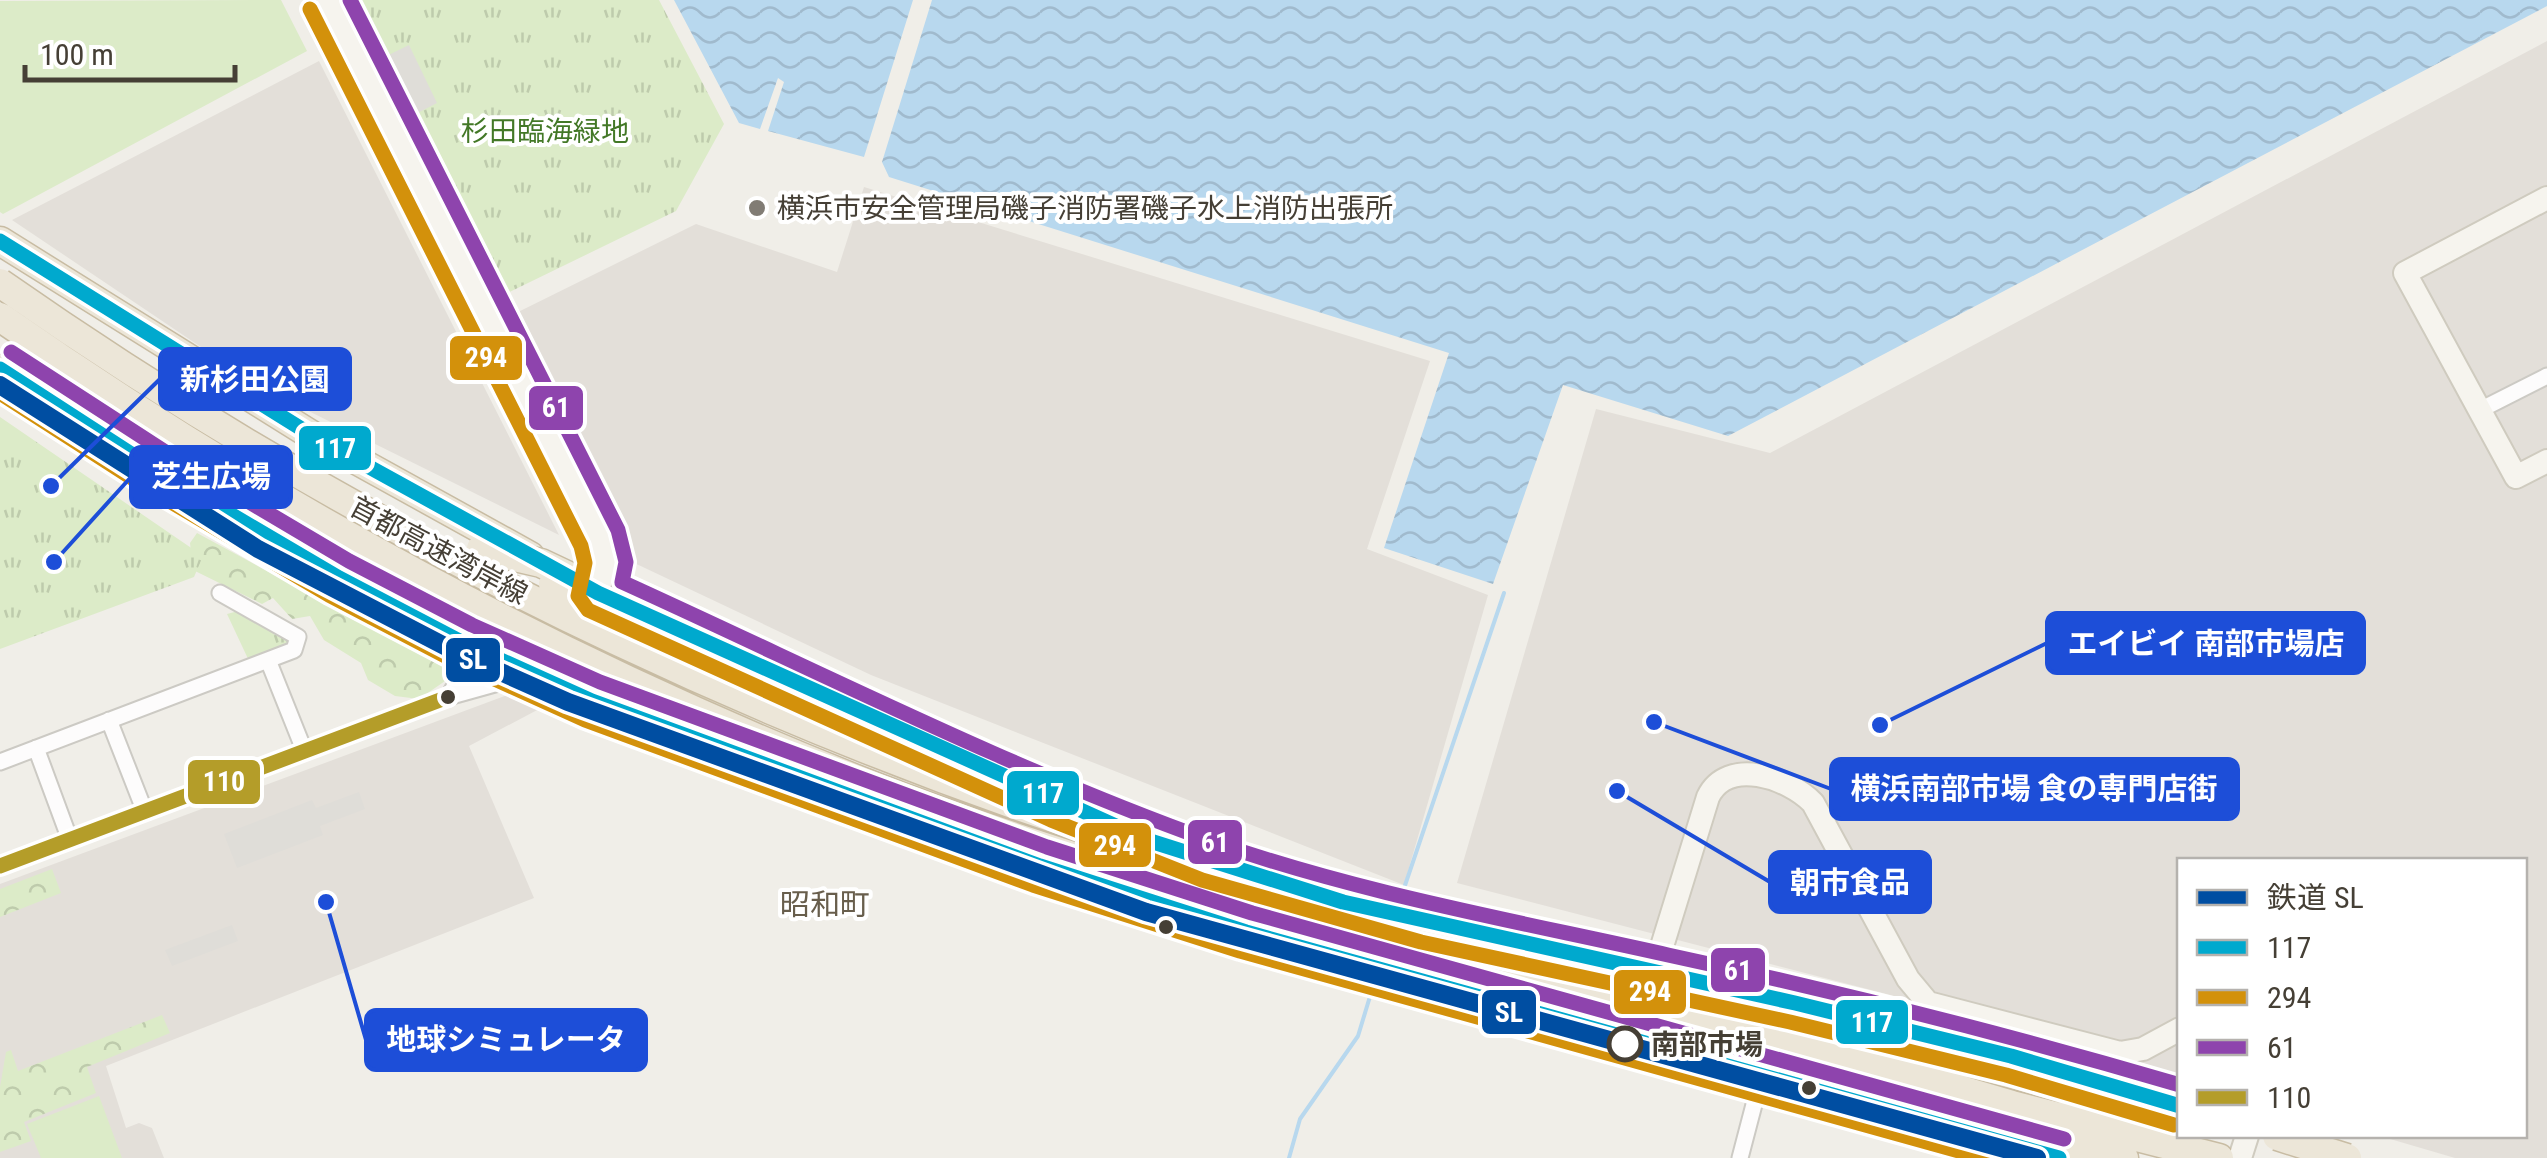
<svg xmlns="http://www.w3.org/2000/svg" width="2547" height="1158" font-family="'Roboto Condensed','Noto Sans JP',sans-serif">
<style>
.industrial{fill:#e3dfd9}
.grass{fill:#dcebc8}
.forest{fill:url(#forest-crowns)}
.park{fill:url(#park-tufts)}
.parking{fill:#dfddd8}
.water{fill:url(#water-waves)}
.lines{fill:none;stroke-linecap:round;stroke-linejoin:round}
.stream{stroke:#b8d8ee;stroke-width:4}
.street-casing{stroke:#cccac4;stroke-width:19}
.secondary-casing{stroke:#cfcbbf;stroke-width:26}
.highway-casing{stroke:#c8bca3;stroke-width:31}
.street{stroke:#fdfcfc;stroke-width:15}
.secondary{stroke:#f6f4ee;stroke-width:22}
.highway{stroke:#ece6d8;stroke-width:28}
.highway-bridge-casing{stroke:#c8bca3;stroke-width:31;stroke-linecap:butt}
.highway-bridge{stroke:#ece6d8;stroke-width:28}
.bus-1-casing{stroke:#fff;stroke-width:22}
.bus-2-casing{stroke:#fff;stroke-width:22}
.bus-3-casing{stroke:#fff;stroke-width:22}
.bus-4-casing{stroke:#fff;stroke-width:22}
.bus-1{stroke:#00a9ce;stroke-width:15}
.bus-2{stroke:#d3910b;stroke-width:15}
.bus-3{stroke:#8e44ad;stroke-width:15}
.bus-4{stroke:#b49d29;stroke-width:15}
.rail-1-casing{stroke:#fff;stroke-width:25}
.rail-1{stroke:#004ea2;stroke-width:18}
.poi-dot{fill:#817c74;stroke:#fff;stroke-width:4}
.bus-dot{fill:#453f35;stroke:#fff;stroke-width:4}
.stop-dot{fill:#fff;stroke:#453f35;stroke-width:5}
.labels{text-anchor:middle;stroke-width:8;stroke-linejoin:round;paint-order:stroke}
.park-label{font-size:28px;fill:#437827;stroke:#fff}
.poi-label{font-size:28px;fill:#453f35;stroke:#fff;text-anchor:start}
.street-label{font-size:28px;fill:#453f35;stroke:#fff}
.stop-label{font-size:28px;font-weight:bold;fill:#453f35;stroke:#fff;text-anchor:start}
.neighbourhood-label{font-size:30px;fill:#685e4c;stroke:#fff}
.leader{fill:none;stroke:#1d4ed8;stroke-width:4}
.callout-dot{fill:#1d4ed8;stroke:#fff;stroke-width:4}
.callout{fill:#1d4ed8;stroke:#1d4ed8;stroke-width:4}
.callout-label{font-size:30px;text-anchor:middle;font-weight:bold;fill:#fff}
.line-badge{stroke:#fff;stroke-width:4}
.badge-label{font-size:28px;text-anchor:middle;font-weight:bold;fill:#fff}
</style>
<defs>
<pattern id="forest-crowns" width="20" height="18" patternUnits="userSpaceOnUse" patternTransform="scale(2.5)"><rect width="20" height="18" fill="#dcebc8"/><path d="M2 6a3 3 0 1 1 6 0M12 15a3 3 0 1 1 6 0" fill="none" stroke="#becbac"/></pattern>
<pattern id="park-tufts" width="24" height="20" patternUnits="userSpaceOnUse" patternTransform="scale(2.5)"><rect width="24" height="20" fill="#dcebc8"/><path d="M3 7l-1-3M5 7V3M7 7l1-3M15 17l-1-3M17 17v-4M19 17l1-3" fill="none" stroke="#becbac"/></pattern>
<pattern id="water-waves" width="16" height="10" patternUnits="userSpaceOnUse" patternTransform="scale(2.5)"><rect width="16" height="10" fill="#b8d8ee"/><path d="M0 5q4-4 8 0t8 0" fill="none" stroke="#a0bacd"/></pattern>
</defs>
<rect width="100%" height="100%" fill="#f0eee8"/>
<path class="industrial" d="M2547,41V1158H2455L2380,1136H2524V860H2180L2179,1075L2061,1039L1457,883L1596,409L1770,453Z
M319,61L559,535L262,388L12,220Z
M864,187L1430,361L1367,549L1488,595L1404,885L871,675L628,560L506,318L696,224L837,272Z
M510,694L541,708L469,746L534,898L106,1066L126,1128L139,1123L152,1128L164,1158H0V884Z"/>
<path class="grass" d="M281,0L307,51L3,214L0,212V1Z
M99,1096L122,1158H41L27,1124Z"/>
<path class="forest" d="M197,533L451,671L448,679L419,699L395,696L368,680L361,663L324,640L310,616L292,619L273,598L262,604L193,570L190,543Z
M52,869L61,893L0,917V889Z
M162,1015L170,1033L87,1067L96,1093L24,1122L31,1141L0,1152V1087L6,1052L11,1050L18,1071Z"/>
<path class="park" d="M333,0H659L724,124L676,211L489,302Z
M0,417L203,556L194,577L0,649Z
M242,610L291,634L288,651L250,663L227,614Z"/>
<path class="parking" d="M409,45L437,103L398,123L368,65Z
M359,792L365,809L320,826L323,835L237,868L224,834L312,800L316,808Z
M232,925L238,941L172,966L165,950Z"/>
<path class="water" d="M674,0H913L864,157L768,131L784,82L778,78L760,129L739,123Z
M932,0H2547V6L1728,436L1563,385L1493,584L1384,548L1449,353L889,177L882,162Z"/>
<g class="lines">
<path class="stream" d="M1397,909L1504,593
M1289,1158L1300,1119L1358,1036L1375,980"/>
<defs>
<path id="street" d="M2480,410L2547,376
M268,660L304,750
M448,697L459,679L463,643
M109,720L145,812
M36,748L70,840
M0,762L294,650L298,637L220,593
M0,866L448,697L531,674
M1740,1158L1762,1074"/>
<path id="secondary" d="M328,0L604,550C610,594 572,624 546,656
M2547,198L2405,273L2516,477L2547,461
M1604,1032L1628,1026L1643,1008L1708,797C1727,757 1788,777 1813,803L1908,979L1928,1003L2120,1053L2143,1049L2180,1029
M2240,1158L2247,1136"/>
<path id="highway" d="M0,241L313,436L530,556
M0,369L159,472L339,578L463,643L592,701L1040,866L1246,932L2059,1158
M786,677L1124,830
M1699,1013L2012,1105L2219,1158
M1804,1030C1932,1053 2062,1078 2180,1135
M2039,1134L2124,1158"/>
</defs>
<use href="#street" class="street-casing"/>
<use href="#secondary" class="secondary-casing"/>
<use href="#highway" class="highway-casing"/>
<use href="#street" class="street"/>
<use href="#secondary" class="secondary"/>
<use href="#highway" class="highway"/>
<defs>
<path id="highway-bridge" d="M0,283C389,555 828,763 1285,890C1581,973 1886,1011 2180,1104
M0,317C268,504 562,663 866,783C1134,888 1418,955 1699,1013
M118,427C213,486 309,541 408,594C481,633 556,675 637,696
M481,549L541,563L579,581
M553,584L815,705
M2277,1136L2347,1158"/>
</defs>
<use href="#highway-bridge" class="highway-bridge-casing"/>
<use href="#highway-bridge" class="highway-bridge"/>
<defs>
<path id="bus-1" d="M0,241L313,436L598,593L1147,840L1343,902L1795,1003L2011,1056L2180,1106
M0,369L159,472L339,578L463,643L592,701L1040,866L1246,932L2059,1158"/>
<path id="bus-2" d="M310,9L581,546L585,563L578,596L588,610L1051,820L1202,880L1421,942L1790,1022L2006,1075L2174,1125
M0,393L149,489L329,595L455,661L585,720L1033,885L1240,951L1984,1158"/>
<path id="bus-3" d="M350,0L618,530L626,562L622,582C816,670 1010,769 1211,841C1358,893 1516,921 1668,955C1840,992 2010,1035 2180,1085
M11,352L170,455L349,561L472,625L600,682L1047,847L1252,913L2064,1139"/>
<path id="bus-4" d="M0,866L448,697"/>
</defs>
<use href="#bus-1" class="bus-1-casing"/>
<use href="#bus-2" class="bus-2-casing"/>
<use href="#bus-3" class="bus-3-casing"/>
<use href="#bus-4" class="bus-4-casing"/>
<use href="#bus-1" class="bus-1"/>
<use href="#bus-2" class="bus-2"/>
<use href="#bus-3" class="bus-3"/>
<use href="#bus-4" class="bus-4"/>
<defs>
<path id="rail-1" d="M0,385L258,549L458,653L568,702L1146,912L2037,1158"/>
</defs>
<use href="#rail-1" class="rail-1-casing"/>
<use href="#rail-1" class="rail-1"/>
</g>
<circle class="poi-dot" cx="757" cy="208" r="10"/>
<g class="bus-dot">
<circle cx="448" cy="697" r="9"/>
<circle cx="1166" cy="927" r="9"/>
<circle cx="1809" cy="1088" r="9"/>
</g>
<circle class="stop-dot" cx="1625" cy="1044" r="16"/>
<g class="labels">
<g class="park-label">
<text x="545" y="141">杉田臨海緑地</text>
</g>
<g class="poi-label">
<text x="777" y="218">横浜市安全管理局磯子消防署磯子水上消防出張所</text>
</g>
<g class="street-label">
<text transform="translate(439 550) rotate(28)" y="10">首都高速湾岸線</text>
</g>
<g class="stop-label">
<text x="1651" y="1054">南部市場</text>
</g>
<g class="neighbourhood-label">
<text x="825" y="915">昭和町</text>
</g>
</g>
<path class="leader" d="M51 486L160 379M54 562L131 477M1880 725L2047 643M1654 722L1831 789M1617 791L1770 882M326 902L366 1040"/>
<g class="callout-dot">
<circle cx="51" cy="486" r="10"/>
<circle cx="54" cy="562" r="10"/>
<circle cx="1880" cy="725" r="10"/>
<circle cx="1654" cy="722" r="10"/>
<circle cx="1617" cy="791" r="10"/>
<circle cx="326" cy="902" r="10"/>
</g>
<g class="callout">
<rect x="160" y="349" width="190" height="60" rx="10"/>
<rect x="131" y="447" width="160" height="60" rx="10"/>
<rect x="2047" y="613" width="317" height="60" rx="10"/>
<rect x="1831" y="759" width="407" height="60" rx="10"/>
<rect x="1770" y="852" width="160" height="60" rx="10"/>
<rect x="366" y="1010" width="280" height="60" rx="10"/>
</g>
<g class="callout-label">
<text x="255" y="390">新杉田公園</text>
<text x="211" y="487">芝生広場</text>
<text x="2206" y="654">エイビイ 南部市場店</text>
<text x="2034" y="799">横浜南部市場 食の専門店街</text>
<text x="1850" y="893">朝市食品</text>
<text x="506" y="1050">地球シミュレータ</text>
</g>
<g class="line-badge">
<rect x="448" y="334" width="76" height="48" rx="10" fill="#d3910b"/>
<rect x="527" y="384" width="58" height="48" rx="10" fill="#8e44ad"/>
<rect x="297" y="424" width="76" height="48" rx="10" fill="#00a9ce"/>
<rect x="444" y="636" width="58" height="48" rx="10" fill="#004ea2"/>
<rect x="186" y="758" width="76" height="48" rx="10" fill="#b49d29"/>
<rect x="1005" y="769" width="76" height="48" rx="10" fill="#00a9ce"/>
<rect x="1186" y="818" width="58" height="48" rx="10" fill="#8e44ad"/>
<rect x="1077" y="821" width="76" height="48" rx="10" fill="#d3910b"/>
<rect x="1709" y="946" width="58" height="48" rx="10" fill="#8e44ad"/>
<rect x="1612" y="968" width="76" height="48" rx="10" fill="#d3910b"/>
<rect x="1480" y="988" width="58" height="48" rx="10" fill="#004ea2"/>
<rect x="1834" y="998" width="76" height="48" rx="10" fill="#00a9ce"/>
</g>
<g class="badge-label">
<text x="486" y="367">294</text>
<text x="556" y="417">61</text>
<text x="335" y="458">117</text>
<text x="473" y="669">SL</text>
<text x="224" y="791">110</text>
<text x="1043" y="803">117</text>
<text x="1215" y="852">61</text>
<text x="1115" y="855">294</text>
<text x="1738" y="980">61</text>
<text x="1650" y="1001">294</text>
<text x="1509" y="1022">SL</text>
<text x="1872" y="1032">117</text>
</g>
<rect x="2177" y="858" width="350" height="280" fill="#ffffff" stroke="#b5b2ae" stroke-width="2.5"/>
<rect x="2197" y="890" width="50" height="15" fill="#004ea2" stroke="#b5b2ae" stroke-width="2.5"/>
<text x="2267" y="908" font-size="30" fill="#453f35">鉄道 SL</text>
<rect x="2197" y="940" width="50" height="15" fill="#00a9ce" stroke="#b5b2ae" stroke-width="2.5"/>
<text x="2267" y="958" font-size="30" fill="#453f35">117</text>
<rect x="2197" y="990" width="50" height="15" fill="#d3910b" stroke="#b5b2ae" stroke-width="2.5"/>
<text x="2267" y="1008" font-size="30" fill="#453f35">294</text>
<rect x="2197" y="1040" width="50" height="15" fill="#8e44ad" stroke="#b5b2ae" stroke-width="2.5"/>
<text x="2267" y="1058" font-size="30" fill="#453f35">61</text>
<rect x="2197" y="1090" width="50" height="15" fill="#b49d29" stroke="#b5b2ae" stroke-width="2.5"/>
<text x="2267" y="1108" font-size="30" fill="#453f35">110</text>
<path d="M25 65v15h210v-15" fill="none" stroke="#453f35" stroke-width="5"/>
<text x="40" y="65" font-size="30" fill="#453f35" stroke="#ffffff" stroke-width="8" paint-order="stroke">100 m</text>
</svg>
